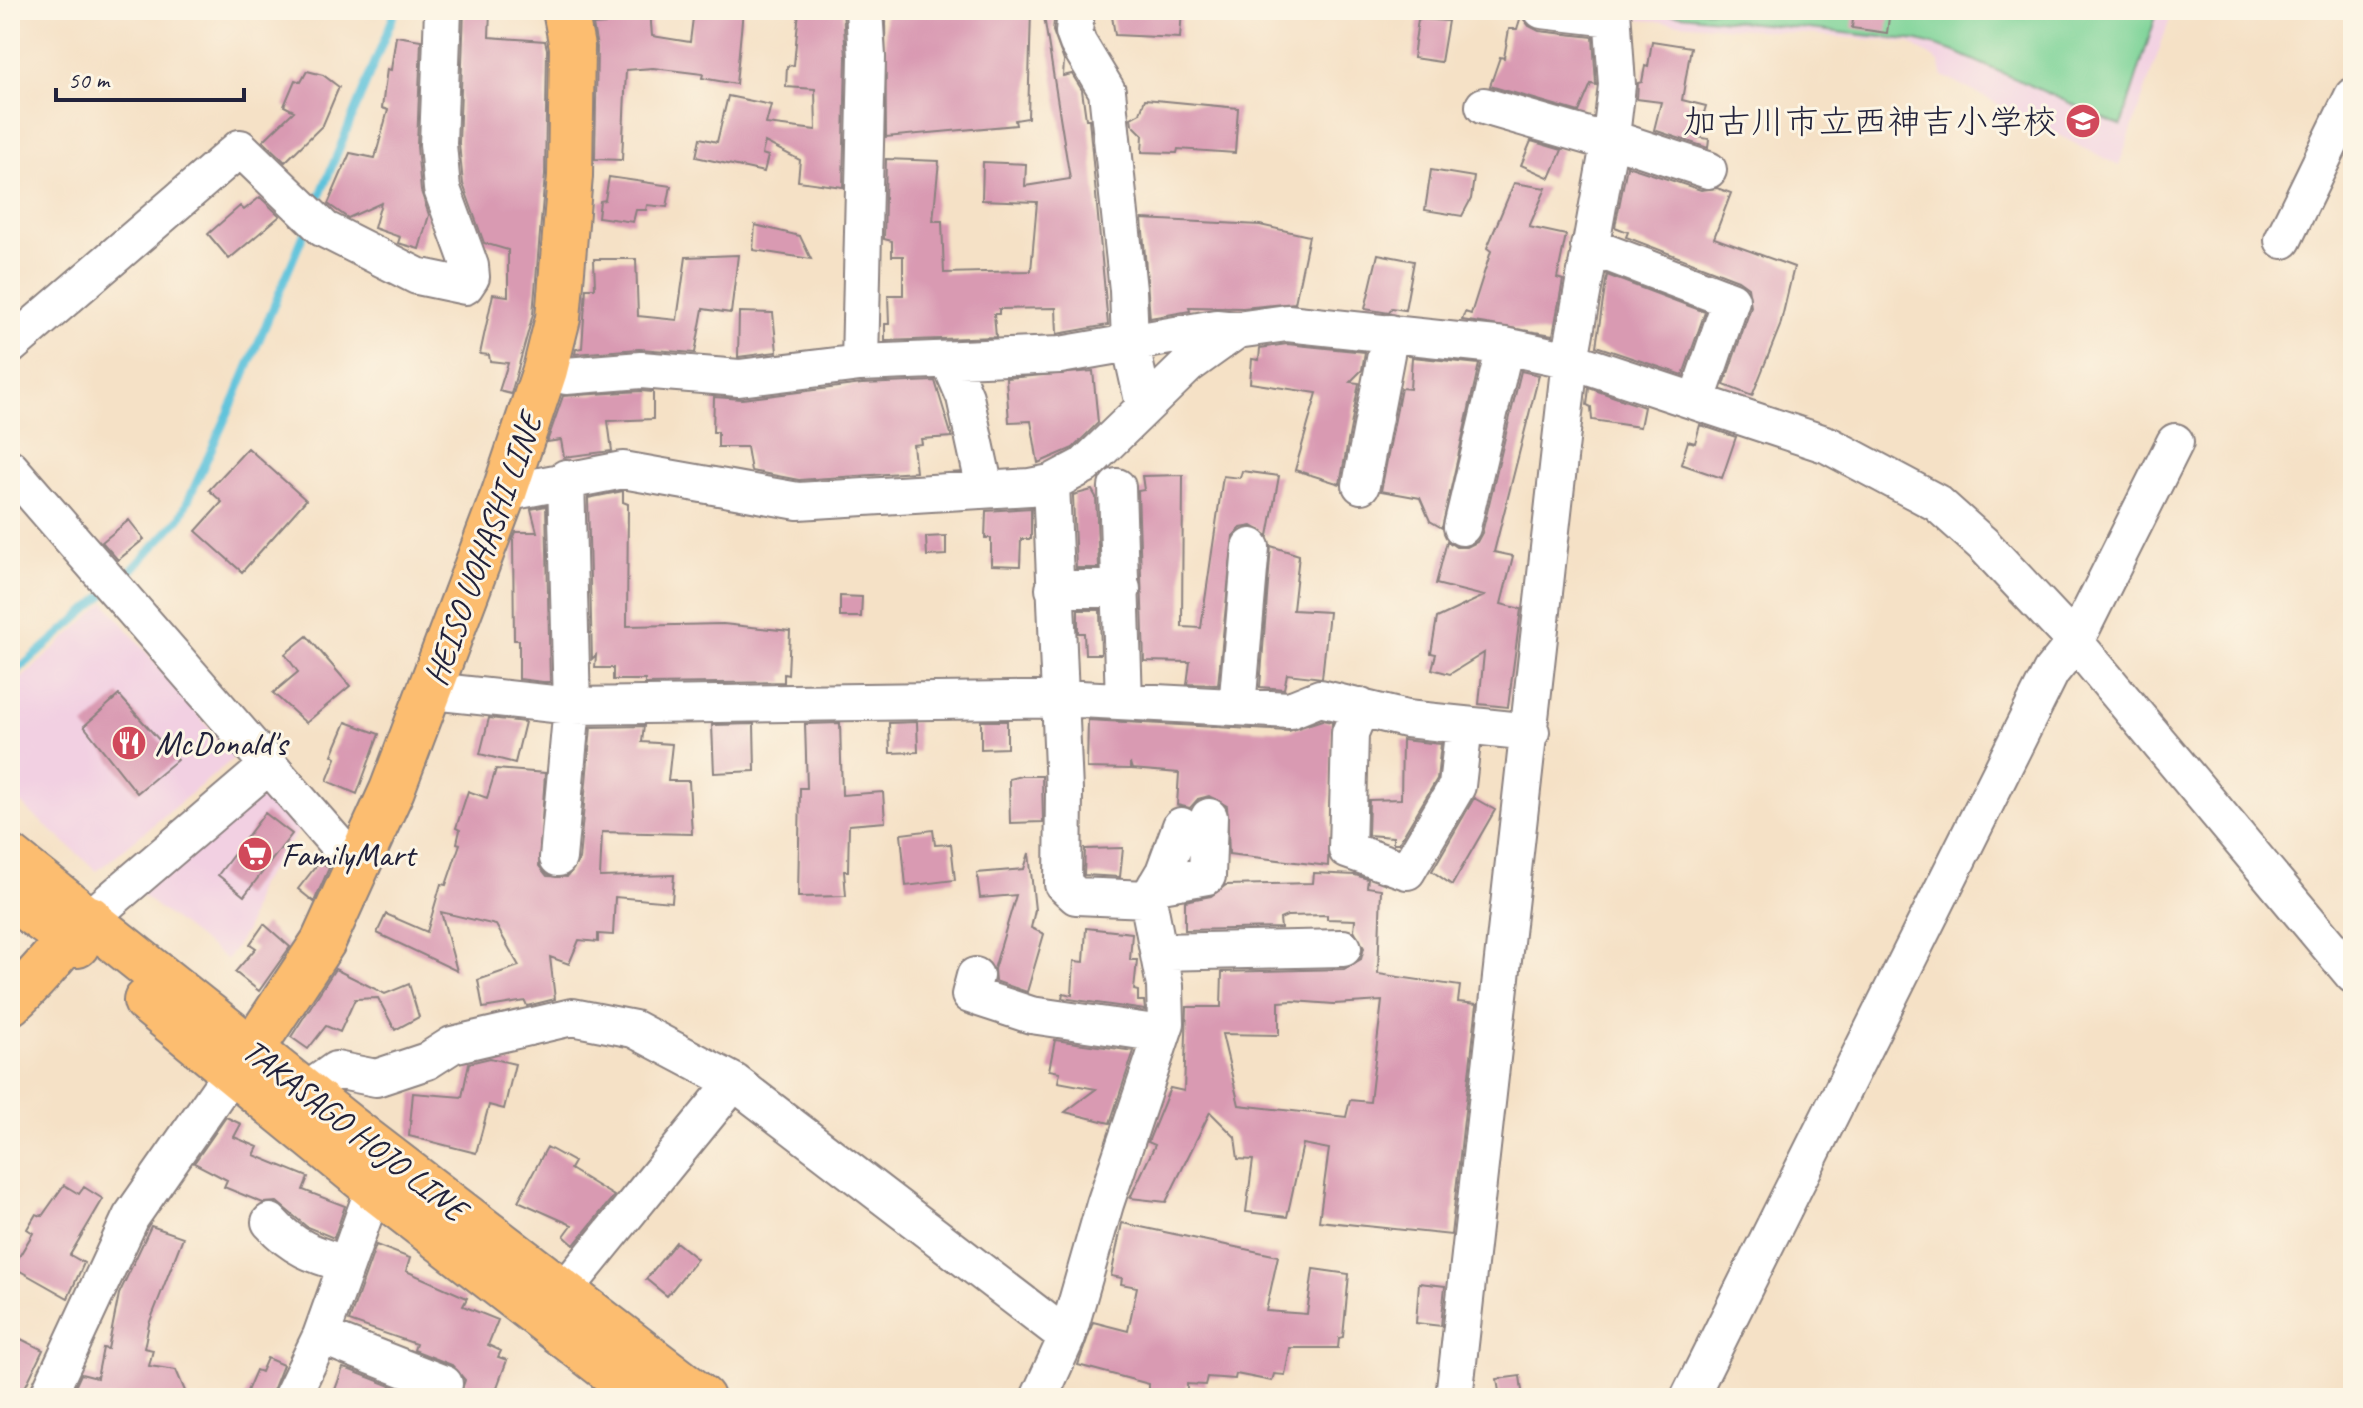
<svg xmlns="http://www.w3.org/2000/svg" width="2363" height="1408" font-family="Caveat,'Klee One',sans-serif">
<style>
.built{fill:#f2d0e2}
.green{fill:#7cd397;stroke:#4f7a69;stroke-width:2}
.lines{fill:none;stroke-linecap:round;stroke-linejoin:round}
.stream{stroke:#5dc2db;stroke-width:8}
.building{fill:#d99ab2;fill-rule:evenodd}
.minor-casing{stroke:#8c8280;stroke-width:40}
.major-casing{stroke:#8c8280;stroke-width:48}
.minor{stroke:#fff;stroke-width:36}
.major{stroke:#fcbd6f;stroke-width:44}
.labels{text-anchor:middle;stroke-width:6;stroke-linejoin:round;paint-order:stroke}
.poi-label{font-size:34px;fill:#22223b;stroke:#fcf5e5;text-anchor:start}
.street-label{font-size:34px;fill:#22223b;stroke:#fcf5e5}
</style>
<rect width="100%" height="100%" fill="#fcf5e5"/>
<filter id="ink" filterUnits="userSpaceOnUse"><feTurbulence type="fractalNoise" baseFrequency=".0125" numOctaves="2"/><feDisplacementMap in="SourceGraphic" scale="16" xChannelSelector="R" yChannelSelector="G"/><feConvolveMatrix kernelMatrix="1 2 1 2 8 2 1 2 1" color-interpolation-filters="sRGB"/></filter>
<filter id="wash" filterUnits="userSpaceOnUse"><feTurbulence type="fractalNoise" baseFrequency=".006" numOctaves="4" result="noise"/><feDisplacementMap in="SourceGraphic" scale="32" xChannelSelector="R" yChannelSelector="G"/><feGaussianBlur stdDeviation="1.8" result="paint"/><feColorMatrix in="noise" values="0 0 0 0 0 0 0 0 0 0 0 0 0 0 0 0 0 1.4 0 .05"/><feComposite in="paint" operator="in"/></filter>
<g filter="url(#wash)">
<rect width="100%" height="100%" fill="#f5e1c6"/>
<path class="built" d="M1630,10H2173L2119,166L1943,76L1939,62L1910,43L1632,19Z
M105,602L219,740L239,754L97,871L10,794V689Z
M266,791L302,827L258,886L246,931L227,960L138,892Z"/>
<path class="green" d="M1636,10H2158L2121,126L1953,51L1919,41Z"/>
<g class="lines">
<path class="stream" d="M10,19L20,10
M315,208L396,10
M129,573L180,518L235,398L308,224
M10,677L103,596"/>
</g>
<g id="blocks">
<path class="building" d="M464,10H490L489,37L545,41L547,49L545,175L533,314L511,394L499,391L508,363L490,361L489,355L480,354L493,294L508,296V250L484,243L463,184L459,143Z
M605,10H650L652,36L690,42L694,10H743L736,84L702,78L703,74L653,68L626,70L622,160L595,159L597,47L593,25L605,24Z
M799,10H843L846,57L843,187L798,181L800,160L765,142L762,154L768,156L764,172L696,157L700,138L717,142L728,96L771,105L766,124L816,130L815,89L786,87L787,66L794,65Z
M885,10H922L921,14L960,10H1031L1028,118L1015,120L1016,125L886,137Z
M1043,10H1055L1053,31L1064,61L1063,76L1072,74L1082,90L1086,119H1089L1108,325L1057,334L1056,308L999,309V314H994L996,337L885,341V324H889L888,295H903V256H892V241L884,239L886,159L939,161L933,221H942L944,273L1031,271L1037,202L982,200L983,162L1026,164L1025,186L1070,179Z
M1111,10H1182L1180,38L1115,35Z
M1854,10H1890L1887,33L1852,28Z
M1521,16L1529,26L1539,31L1593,37L1596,85L1591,84L1579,112L1490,86L1500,57L1504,58L1509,29H1517Z
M1418,19L1448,21L1441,62L1413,58Z
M396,36L421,40L417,146L421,191L429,215L419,249L398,243L400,237L374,228L381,203L348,218L328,204L350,153L375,158L388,110L382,108L387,69L391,70Z
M1652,41L1691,47L1682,100L1706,106L1697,137L1709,139L1708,148L1654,130L1661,102L1637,99L1638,83L1642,82L1645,66L1648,67Z
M307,71L323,75L339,87L323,125L285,162L263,141L294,111L284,106L295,80L301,82Z
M1145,99L1238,108L1235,153L1178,149L1177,153L1142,152L1143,135L1132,124L1131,118L1140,113Z
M1531,141L1562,150L1550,178L1521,165Z
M1627,166L1701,190L1717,188L1731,193L1714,238L1794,267L1780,326L1752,396L1724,385L1751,307L1748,287L1738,280L1626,237L1628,232L1615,227Z
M1431,170L1474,177L1471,199L1462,216L1425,210Z
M609,177L671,186L667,207L647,205L646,210H636L633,222L598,217L600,201L605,200Z
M1514,183L1546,188L1529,227L1566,235L1557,278L1563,280L1553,335L1462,320L1465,312L1471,314L1491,251L1487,248Z
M260,197L280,216L229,259L208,234L240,206L244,210Z
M1142,219L1260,225L1309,236L1295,303L1243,308L1189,307L1190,311L1150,318Z
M755,225L800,236L811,259L753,250Z
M1378,254L1414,261L1405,310L1392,308L1389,313L1365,309Z
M738,255L731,313L703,309L695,353L639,349L575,354L576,349L582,348L586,288H595L594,259H636L638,316L677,320L686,257Z
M1607,275L1705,312L1683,375L1596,346Z
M739,312L773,313L777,352L738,357Z
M1287,344L1365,352L1362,370L1350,382L1359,383L1340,484L1295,470L1317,393L1250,383L1252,359L1259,360L1260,348Z
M1412,357L1479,364L1442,528L1430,521L1420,498L1381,491L1401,388L1410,389Z
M1093,371L1098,423L1073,448L1038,463L1031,421L1009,422L1006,378Z
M1521,371L1539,375L1494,552L1513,556L1501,604L1521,609L1508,707L1479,704L1484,653L1450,674L1432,669L1436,654L1431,653L1437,618L1484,596L1436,584L1447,541L1456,547H1467L1477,542L1482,533Z
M935,381L952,437L921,439L922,444L913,445L916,472L799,480L751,471L747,447H718V432H713L714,397L742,399L862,384Z
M1589,388L1644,407L1640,427L1592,420L1591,407L1587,405Z
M641,391L653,392V419L608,421L612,451L564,457L561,440L547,442L563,396Z
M1700,425L1736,437L1722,478L1681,464L1688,441L1695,443Z
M248,448L306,500L242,572L196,531L222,502L209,490Z
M1242,471L1279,476L1268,536L1252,526L1241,528L1233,536L1218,685L1187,684L1190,662L1144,661L1138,491L1144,490L1142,476L1183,475L1182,627L1201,628L1223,476L1240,478Z
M1092,490L1096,497L1099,568H1076L1073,495Z
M623,491V502L628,504L627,626L723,624L790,631L788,675L784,674V682L645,684V680H613V668H595L596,655L592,659L588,498Z
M546,506L550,682H543L519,679V640H514L513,539L516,532H537L531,509Z
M1031,508V539H1021L1020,566L991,565V538H985L986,511Z
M129,520L144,539L118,560L102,542Z
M946,536V555L927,556L926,537Z
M1271,546L1299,555L1293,610L1329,612L1322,678L1287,674L1284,689L1260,687Z
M840,596L862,597L861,617H840Z
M1078,610H1100L1101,654H1085L1084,633H1078Z
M307,636L350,686L306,723L273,693L298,672L285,654Z
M119,695L177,760L137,793L84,726Z
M489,718L525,722L515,763L480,754Z
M1088,720L1289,731L1322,720L1332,722L1328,866L1229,854L1227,806L1209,796L1198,799L1190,808L1177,805L1179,773L1132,769L1130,763V769L1087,768Z
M981,721H1007V748L981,749Z
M346,722L379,734L357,794L327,781L336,758L332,755Z
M917,722L918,752L890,753L889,723Z
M840,723L842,795L883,792L885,822L849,825L848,871H844L846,896L798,897L800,788H807L805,724Z
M754,724L755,771L714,773L712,725Z
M644,726L642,742L672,744L668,781H689L692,834L602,832L600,877L674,875L672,902L615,897L613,935L598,934V942L579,940L569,964L550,957L555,999L527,1006L525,1001L483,1008L478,980L519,966L496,925L441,912L457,971L377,933L386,914L427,932L441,884L446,885L460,844L457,843L460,830L456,828L468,791L487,798L496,769L545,773L539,866L547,876L567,877L579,860L591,727Z
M1402,740L1441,744L1437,779L1399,843H1393V837L1368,835L1369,800L1401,799Z
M1021,776H1042L1043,822L1010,823L1009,779Z
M1474,798L1495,810L1452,885L1432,871Z
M265,813L292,834L244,896L218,875Z
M933,830L935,845L951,844L955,880L906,886L901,834Z
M1123,848L1120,877L1084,875L1085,849Z
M1029,853L1035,910L1031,928L1044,934L1027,992L995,981L994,969L1016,895L980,898L977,873L1024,869Z
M320,861L329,868L314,902L298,889Z
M1314,873L1355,875L1368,879L1367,887L1381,889L1378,974L1460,986L1458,1002L1477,1004L1451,1235L1319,1221L1329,1149L1303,1144L1287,1217L1246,1212L1253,1160L1238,1159L1235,1137L1210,1112L1166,1202L1130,1198L1155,1145L1148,1142L1170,1088L1184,1091L1187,1007H1221L1222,972L1344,969L1361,959L1364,948L1354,930L1355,920L1327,919V915L1287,916L1280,919L1281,928L1185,930V901L1211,896L1226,885L1313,883ZM1293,1001L1334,1004L1382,1001L1370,1102L1350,1100L1346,1117L1239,1105L1222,1034L1279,1035V1002Z
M264,924L290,947L259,991L235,972L256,948L250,944Z
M1086,928L1132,933L1130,960H1137L1134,990L1138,991V1001H1144L1145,1010L1062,998L1063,993L1072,995L1074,961L1084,962Z
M335,969L385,994L409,984L419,1017L395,1030L378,998L355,999L340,1032L326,1026L308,1049L291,1037Z
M1055,1040L1134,1051L1110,1123L1065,1112L1096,1089L1058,1082L1060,1072L1049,1070Z
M490,1058L515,1064L504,1109L489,1105L476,1153L409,1136L413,1093L462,1097L469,1063Z
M226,1117L241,1124L234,1137L258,1147L254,1155L308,1177L303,1190L345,1206L334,1238L307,1227L277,1202L263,1203L224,1187L227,1180L194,1163Z
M547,1147L574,1162L570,1169L614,1196L574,1245L564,1236L572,1225L518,1201Z
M64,1185L79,1194L84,1187L103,1199L70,1255L84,1263L68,1298L13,1267L33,1233L27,1229L36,1214L42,1216Z
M1122,1223L1278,1256L1266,1311L1307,1314L1313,1269L1349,1274L1343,1337L1339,1338L1338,1348H1290L1285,1375L1274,1374L1272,1381L1236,1374L1235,1379L1207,1377L1205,1385L1187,1384V1398H1149V1384L1078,1365L1093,1322L1128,1331L1137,1287L1121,1284L1122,1278L1111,1276Z
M151,1226L183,1237L149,1324L144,1348L153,1350L149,1366L176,1370L188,1398H70L81,1374L97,1378L103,1348L108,1349L119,1294Z
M676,1242L697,1259L667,1296L646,1279Z
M376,1245L410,1258L406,1271L467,1298L463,1306L498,1320L488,1345L501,1351L498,1357L507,1360L493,1398H459L465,1380L452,1365L414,1350L416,1344L349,1321Z
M1419,1283L1445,1286L1441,1326L1416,1323Z
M15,1336L43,1350L20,1398H10V1347Z
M267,1358L283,1365L270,1398H244L256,1370L261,1372Z
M343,1368L350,1370L422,1398H332Z
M1520,1376L1523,1398H1500L1497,1379Z"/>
</g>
</g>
<g filter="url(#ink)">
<use href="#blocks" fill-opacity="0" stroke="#8c8280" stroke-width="2"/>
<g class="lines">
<defs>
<path id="minor" d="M1076,10L1074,32L1078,43L1107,91L1128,290L1130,342L1144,405
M1542,10L1612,18
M1484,106L1609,142
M1610,138L1708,170
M2283,240L2353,96
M1589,246L1731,300L1697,400
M10,346L240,148L324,229L417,276L465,286L471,277L470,266L442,189L438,144L443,10
M950,362L965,397L985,489
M860,363L867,57L864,10
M545,370L566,376L641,370L739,378L860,363L1060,355L1216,328L1237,330
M10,468L358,868
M1051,483L1064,791L1063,884L1076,896L1148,899
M1361,485L1390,333
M1117,487L1124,701
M504,493L623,470L798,501L1030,487L1051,483L1085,465L1188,365L1237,330L1287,323L1505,346L1570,360L1828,445L1937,503L1983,544L2075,642L2353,975
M1462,527L1505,346
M1054,589H1122
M432,691L572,706L1080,699L1290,710L1320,698L1406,719L1531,732
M1237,707L1251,547
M1361,707L1350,733L1347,850L1407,871L1457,786L1464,725
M558,858L572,706L566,478
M1156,885L1207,876L1209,817
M90,918L268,766
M1159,952L1343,948
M975,976L970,995L1031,1015L1162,1034
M734,1082L1067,1337
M305,1092L336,1070L376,1078L427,1061L452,1045L572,1017L634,1029L734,1082L563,1292
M270,1222C293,1248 314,1255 346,1264
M321,1336L444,1384
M47,1398L131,1217L232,1072
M291,1398L321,1336L374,1188
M1039,1398L1067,1337L1105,1204L1166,1023L1165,986L1148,899L1164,872L1181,826
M1454,1398L1570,360L1612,128L1617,85L1612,10
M1689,1398L2051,672L2075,642L2175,442"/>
<path id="major" d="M10,857L349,1127L702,1398
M10,897L77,945
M146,1001L374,1188L645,1398
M10,1003C40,977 61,945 90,918
M253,1048L323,942L392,790L504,493L545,370L558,318L570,176L572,47L565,10"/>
</defs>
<use href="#minor" class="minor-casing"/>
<use href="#major" class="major-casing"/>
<use href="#minor" class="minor"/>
<use href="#major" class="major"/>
</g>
</g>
<defs>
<symbol id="school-disc" viewBox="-11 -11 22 22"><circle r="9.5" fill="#d1495b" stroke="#fcf5e5"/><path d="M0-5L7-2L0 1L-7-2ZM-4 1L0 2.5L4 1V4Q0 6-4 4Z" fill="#fff"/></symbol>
<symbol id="restaurant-disc" viewBox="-11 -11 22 22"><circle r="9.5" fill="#d1495b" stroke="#fcf5e5"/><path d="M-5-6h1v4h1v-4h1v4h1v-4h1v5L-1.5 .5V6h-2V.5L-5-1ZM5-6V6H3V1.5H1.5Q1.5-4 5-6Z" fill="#fff"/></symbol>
<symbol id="supermarket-disc" viewBox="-11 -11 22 22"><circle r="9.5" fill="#d1495b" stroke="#fcf5e5"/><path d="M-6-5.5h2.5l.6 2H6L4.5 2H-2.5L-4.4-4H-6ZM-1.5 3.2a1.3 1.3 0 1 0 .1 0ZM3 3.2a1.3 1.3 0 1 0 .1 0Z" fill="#fff"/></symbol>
</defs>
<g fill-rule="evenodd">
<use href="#school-disc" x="2063" y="101" width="40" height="40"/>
<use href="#restaurant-disc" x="109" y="723" width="40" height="40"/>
<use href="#supermarket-disc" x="235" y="834" width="40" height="40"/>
</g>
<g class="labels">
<g class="poi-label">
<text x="2057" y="133" text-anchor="end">加古川市立西神吉小学校</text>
<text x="155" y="755">McDonald's</text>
<text x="281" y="866">FamilyMart</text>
</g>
<g class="street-label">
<text transform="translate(482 549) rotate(-70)" y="12">HEISO UOHASHI LINE</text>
<text transform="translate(355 1129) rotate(38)" y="12">TAKASAGO HOJO LINE</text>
</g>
</g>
<rect width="2363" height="1408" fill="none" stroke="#fcf5e5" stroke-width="40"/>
<path d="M56 88v12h188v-12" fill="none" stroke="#22223b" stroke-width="4"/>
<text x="68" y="88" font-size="24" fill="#22223b" stroke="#fcf5e5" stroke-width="6" paint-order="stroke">50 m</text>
</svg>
